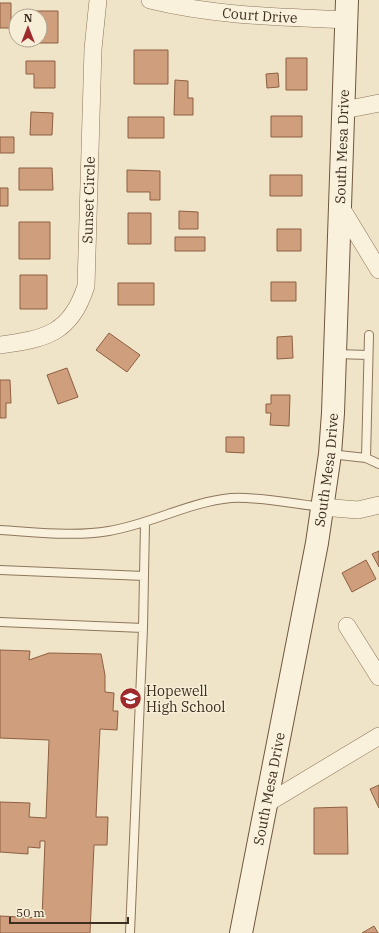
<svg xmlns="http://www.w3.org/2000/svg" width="379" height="933" font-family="'IBM Plex Serif',serif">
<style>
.building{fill:#cf9f7d;stroke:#8d5f41}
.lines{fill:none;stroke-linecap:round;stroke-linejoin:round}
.lane-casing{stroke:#8d765c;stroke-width:10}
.street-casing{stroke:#8d765c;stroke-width:18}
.secondary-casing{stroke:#6f573f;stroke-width:24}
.lane{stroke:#faf1dc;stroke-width:8}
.street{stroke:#faf1dc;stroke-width:17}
.secondary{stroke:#faf1dc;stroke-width:22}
.labels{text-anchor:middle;stroke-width:3;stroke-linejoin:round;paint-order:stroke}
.street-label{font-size:14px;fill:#3d2e20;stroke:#f7eed8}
.poi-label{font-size:14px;fill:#3d2e20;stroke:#f7eed8;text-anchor:start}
</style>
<rect width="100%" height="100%" fill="#f0e4c8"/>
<path class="building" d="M0,3H11V28H0Z
M29,11H58V43H29V40H40V16H29Z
M134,50H168V84H134Z
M286,58H307V90H286Z
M26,61H55V88H34V74H26Z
M278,73L279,87L267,88L266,74Z
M175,80L188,81V98H193V115H174Z
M31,112L53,113L52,135H30Z
M271,116H302V137H271Z
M128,117H164V138H128Z
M0,137H14V153H0Z
M19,168H52L53,190H19Z
M127,170L160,171V200H150V192H127Z
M270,175H302V196H270Z
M0,188H8V206H0Z
M179,211L198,212V229H179Z
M128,213H151V244H128Z
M19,222H50V259H19Z
M277,229H301V251H277Z
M175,237H205V251H175Z
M20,275H47V309H20Z
M271,282H296V301H271Z
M118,283H154V305H118Z
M109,333L140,355L127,372L96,350Z
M292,336L293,358L277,359V337Z
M67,368L78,397L58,404L47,375Z
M0,380H10L11,403H6V418H0Z
M271,395H290L289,426L270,425L271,413H266V404H271Z
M226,437H244V453L226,452Z
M379,551V567L372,554Z
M366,560L376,579L352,592L342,573Z
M0,650L30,651L29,660L49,653L101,654L105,675V692L114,693L113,711H118L117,730L100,729L96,817H108L107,845H94L90,933H0V916L42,918L45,841H40V848L28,847V854L0,852V802L30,803L29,817L46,818L49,740L0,738Z
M379,785V808L370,789Z
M347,807L348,854H314V808Z
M374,926L378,933H362Z"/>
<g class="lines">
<defs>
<path id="lane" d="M336,354L368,355
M330,454L366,458L379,464
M366,458L369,335
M0,530C35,532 74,537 109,531C151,524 189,502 231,498C256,496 296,504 322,507
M0,570L144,576
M0,622L143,628
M130,933L143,628L145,523"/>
<g id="street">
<path id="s1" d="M150,0C215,16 280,17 347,20"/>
<path d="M344,110L379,103"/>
<path d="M340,206L379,270"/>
<path id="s2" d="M0,345C45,339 71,334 86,286L93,49L98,0"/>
<path d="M322,507L358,510L379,505"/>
<path d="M347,626L379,677"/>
<path d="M266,804L379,736"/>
</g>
<g id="secondary">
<path id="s3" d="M241,933L317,543L330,454L333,413L347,0"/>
</g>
</defs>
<use href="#lane" class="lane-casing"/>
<use href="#street" class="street-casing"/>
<use href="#secondary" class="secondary-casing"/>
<use href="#lane" class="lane"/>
<use href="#street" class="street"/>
<use href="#secondary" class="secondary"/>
</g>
<defs>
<symbol id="school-disc" viewBox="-11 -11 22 22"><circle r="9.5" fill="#9e2a2b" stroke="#f7eed8"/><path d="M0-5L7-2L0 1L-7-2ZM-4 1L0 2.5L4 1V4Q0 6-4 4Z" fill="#fff"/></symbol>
</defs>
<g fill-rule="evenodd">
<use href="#school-disc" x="118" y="686" width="25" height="25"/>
</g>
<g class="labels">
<g class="street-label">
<text dy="5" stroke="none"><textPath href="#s1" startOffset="111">Court Drive</textPath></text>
<text dy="5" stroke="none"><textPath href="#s3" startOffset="795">South Mesa Drive</textPath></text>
<text dy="5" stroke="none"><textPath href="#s2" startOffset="199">Sunset Circle</textPath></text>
<text dy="5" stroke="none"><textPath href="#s3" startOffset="471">South Mesa Drive</textPath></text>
<text dy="5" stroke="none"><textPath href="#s3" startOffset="147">South Mesa Drive</textPath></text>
</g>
<g class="poi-label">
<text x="146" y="696">Hopewell<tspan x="146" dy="16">High School</tspan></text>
</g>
</g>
<g transform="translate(28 28)"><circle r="19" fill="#f7eed8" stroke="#ada18e"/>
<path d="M0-3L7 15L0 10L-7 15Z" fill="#9e2a2b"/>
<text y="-6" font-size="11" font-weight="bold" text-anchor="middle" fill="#3d2e20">N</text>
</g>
<path d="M10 917v6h118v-6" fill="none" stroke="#3d2e20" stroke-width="2"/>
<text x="16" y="917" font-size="12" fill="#3d2e20" stroke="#f7eed8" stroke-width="3" paint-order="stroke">50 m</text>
</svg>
